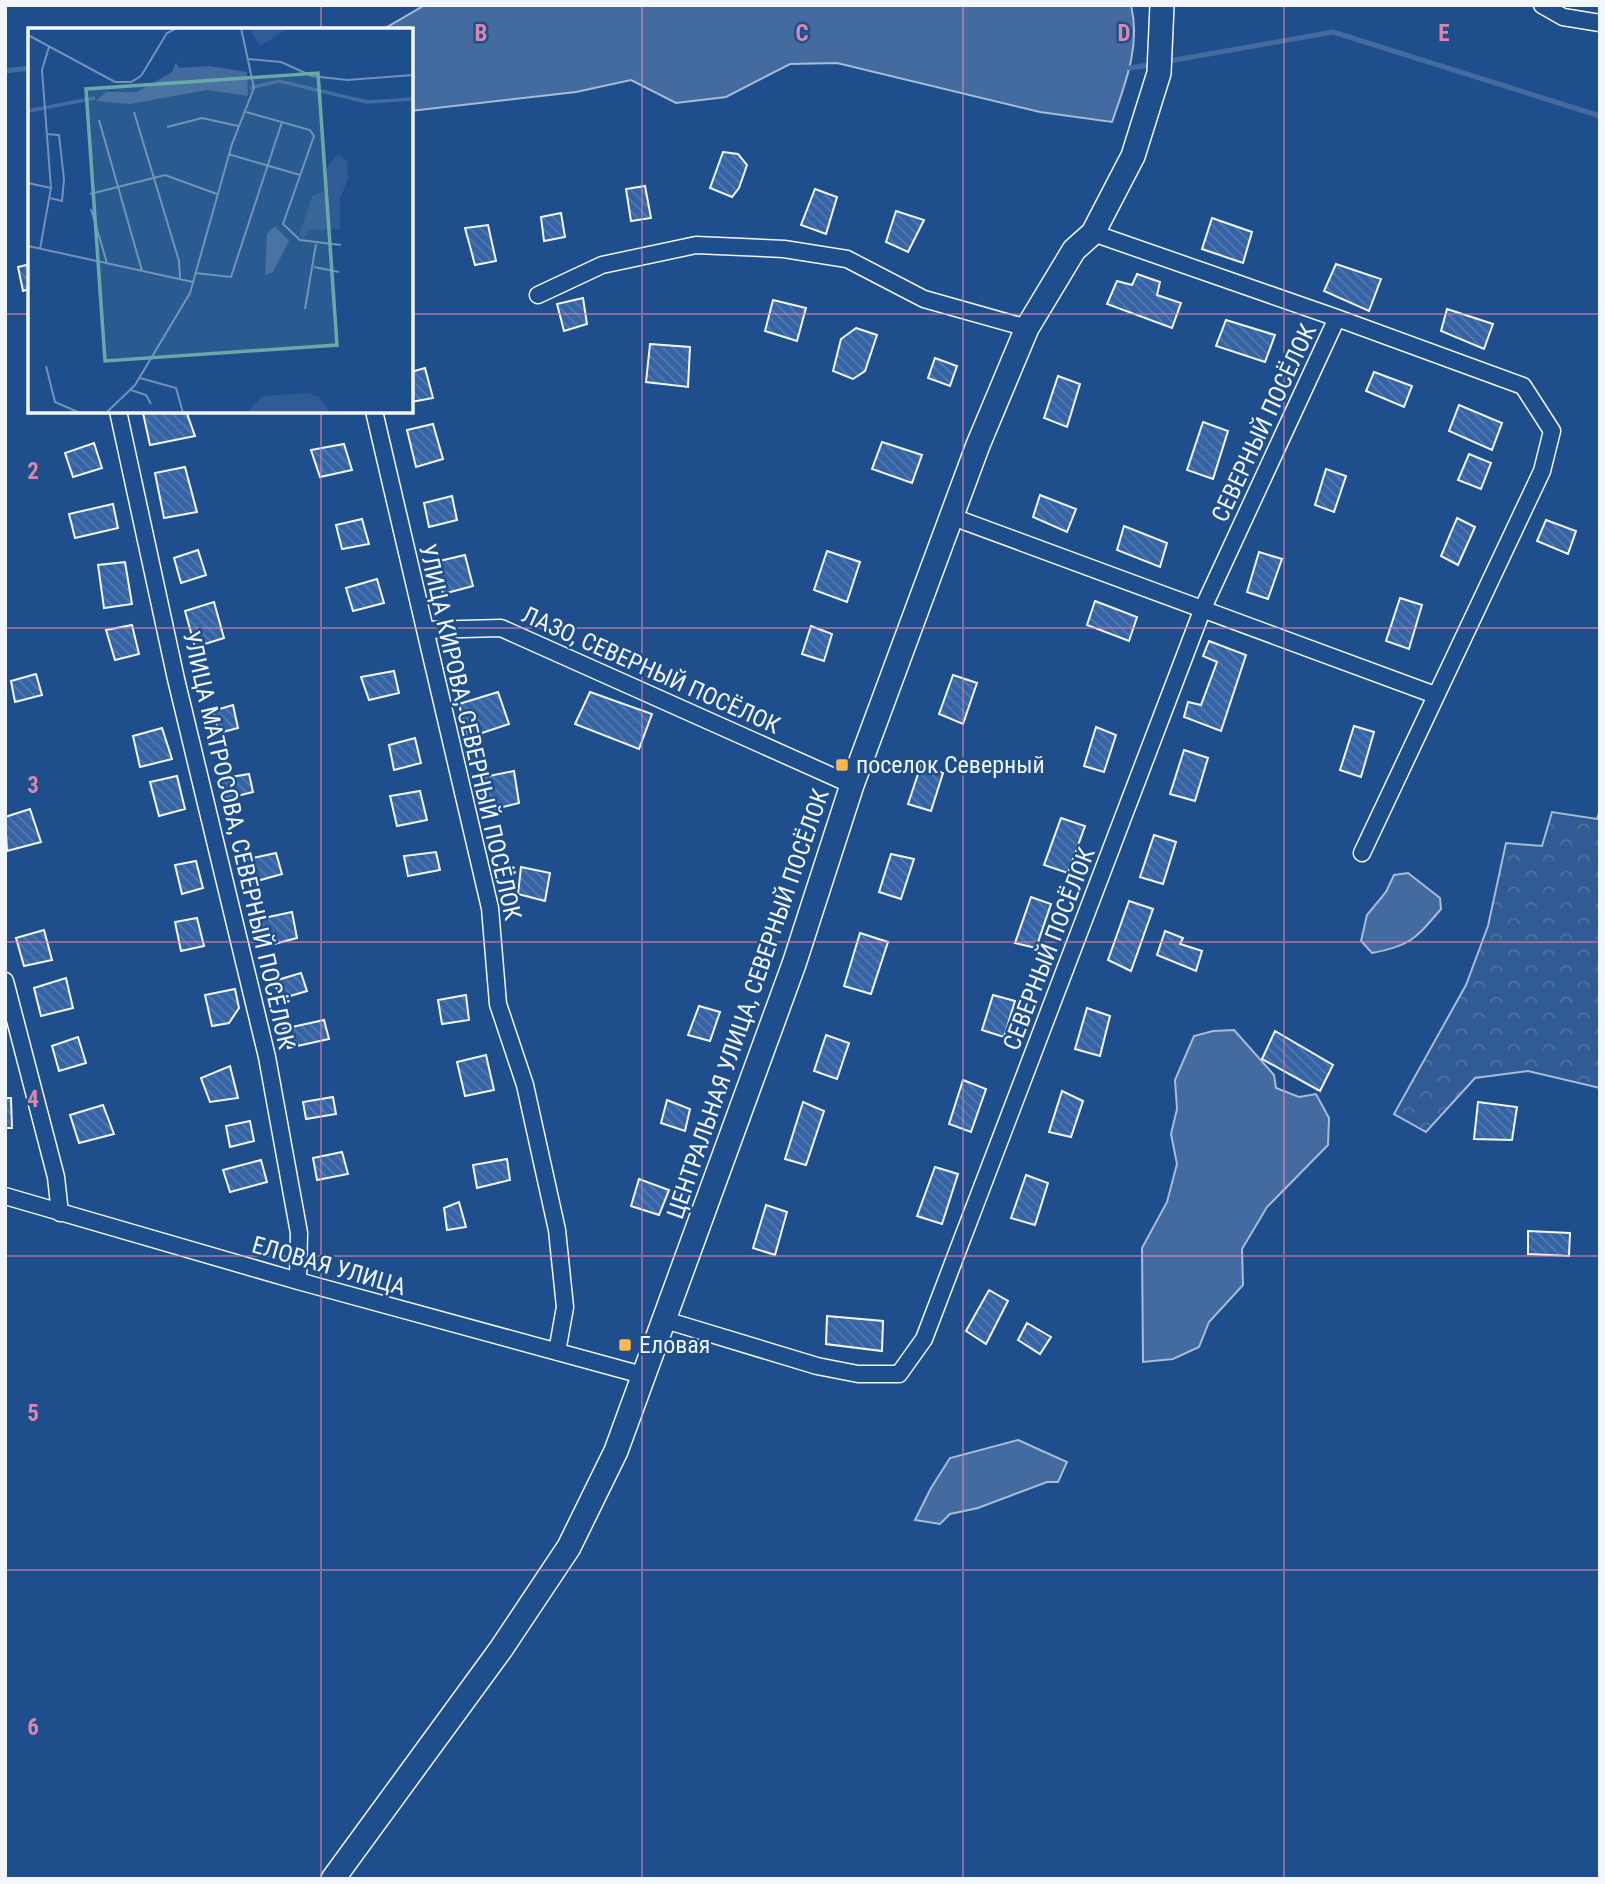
<svg xmlns="http://www.w3.org/2000/svg" width="1605" height="1884" font-family="'Roboto Condensed',sans-serif">
<style>
.forest{fill:url(#forest-crowns);stroke:#a8bbd7;stroke-width:2}
.water{fill:#446ba0;stroke:#a8bbd7;stroke-width:2}
.lines{fill:none;stroke-linecap:round;stroke-linejoin:round}
.stream{stroke:#446ba0;stroke-width:5}
.building{fill:url(#building-back-hatch);stroke:#f2f6ff;stroke-width:2}
.street-casing{stroke:#f2f6ff;stroke-width:19}
.secondary-casing{stroke:#f2f6ff;stroke-width:26}
.street{stroke:#1f4e8c;stroke-width:16}
.secondary{stroke:#1f4e8c;stroke-width:23}
.grid{fill:none;stroke:#da87ad;stroke-width:2;stroke-opacity:0.55}
.poi-dot{fill:#ffb74d;stroke:#1f4e8c;stroke-width:2.5}
.labels{text-anchor:middle;stroke-width:5;stroke-linejoin:round;paint-order:stroke}
.street-label{font-size:24px;fill:#f2f6ff;stroke:#1f4e8c}
.poi-label{font-size:24px;fill:#f2f6ff;stroke:#1f4e8c;text-anchor:start}
.inset-river{fill:none;stroke:#446ba0;stroke-width:3.5}
.inset-road{fill:none;stroke:#7391ba;stroke-width:2}
.view{fill:#6aa9a8;fill-opacity:0.15;stroke:#6aa9a8;stroke-width:3.5}
.inset-edge{fill:none;stroke:#f2f6ff;stroke-width:3.5}
.grid-label{font-size:23px;text-anchor:middle;font-weight:bold;fill:#da87ad;stroke:#1f4e8c;stroke-width:5;stroke-linejoin:round;paint-order:stroke}
</style>
<defs>
<pattern id="forest-crowns" width="20" height="18" patternUnits="userSpaceOnUse" patternTransform="scale(1.75)"><rect width="20" height="18" fill="#305b95"/><path d="M2 6a3 3 0 1 1 6 0M12 15a3 3 0 1 1 6 0" fill="none" stroke="#4e73a5"/></pattern>
<pattern id="building-back-hatch" width="6" height="6" patternUnits="userSpaceOnUse" patternTransform="scale(1.75)"><rect width="6" height="6" fill="#3563a3"/><path d="M-1 5l2 2M0 0l6 6M5-1l2 2" fill="none" stroke="#537ab1"/></pattern>
</defs>
<rect width="100%" height="100%" fill="#1f4e8c"/>
<path class="forest" d="M1600,810V1088L1528,1071L1475,1078L1426,1132L1394,1114L1466,985L1488,926L1506,843L1542,846L1552,812L1597,819Z"/>
<path class="water" d="M425,5H1131C1141,46 1125,84 1112,122L1040,112L837,63L790,64L726,97L676,103L631,80L576,92L411,111V30H382Z
M1408,873L1440,898L1441,909C1416,938 1411,946 1372,953L1361,941L1367,915L1386,892L1394,875Z
M1234,1030L1274,1075L1276,1088L1299,1097L1316,1094L1329,1118L1328,1145L1267,1207L1242,1249L1243,1285L1209,1322L1199,1347L1173,1359L1143,1362L1142,1248L1167,1202L1177,1164L1171,1134L1177,1109L1175,1080L1194,1036L1213,1031Z
M1018,1440L1067,1462L1058,1482H1047L978,1508L950,1514L940,1524L915,1520L931,1488L950,1458Z"/>
<g class="lines">
<path class="stream" d="M1164,62L1333,32L1600,116
M1130,68L1155,64
M5,71L30,68"/>
</g>
<path class="building" d="M723,152L738,154L747,165L739,188L732,197L710,188Z
M645,186L651,218L631,221L626,189Z
M815,189L837,197L826,234L801,225Z
M896,211L924,220L908,252L886,242Z
M561,213L565,237L544,241L541,217Z
M1212,218L1252,232L1243,263L1202,249Z
M488,225L496,261L475,265L465,228Z
M30,264V289L23,291L18,267Z
M1336,264L1381,279L1369,311L1324,291Z
M1137,274L1160,282L1157,295L1181,303L1172,328L1107,304L1117,281L1132,285Z
M583,298L587,324L564,331L557,304Z
M773,300L806,308L797,341L765,331Z
M1447,309L1493,324L1484,349L1441,331Z
M1226,320L1275,335L1265,362L1216,346Z
M856,328L877,335L865,371L853,379L833,371L841,339Z
M650,344L690,347L688,387L646,382Z
M935,358L957,366L950,386L928,378Z
M425,368L433,398L411,402V372Z
M1374,372L1412,386L1404,407L1366,391Z
M1058,376L1080,384L1067,427L1044,418Z
M1459,405L1502,423L1492,450L1449,431Z
M151,411H186L195,436L150,445L143,413Z
M1203,422L1228,431L1213,479L1187,470Z
M433,424L443,459L416,467L407,430Z
M882,442L922,455L912,483L872,469Z
M94,443L102,468L73,477L65,453Z
M344,444L352,470L320,477L311,450Z
M1469,454L1491,463L1481,489L1458,480Z
M185,467L197,512L164,518L155,473Z
M1326,469L1346,476L1334,512L1315,505Z
M1040,495L1076,509L1067,532L1033,517Z
M452,496L457,520L429,527L424,503Z
M113,504L118,528L75,538L69,514Z
M1457,518L1475,527L1458,565L1441,556Z
M362,519L369,544L342,549L336,525Z
M1546,520L1576,531L1568,554L1537,541Z
M1124,526L1167,543L1160,567L1117,550Z
M198,550L206,575L181,583L174,558Z
M827,551L860,562L847,602L814,590Z
M1259,552L1282,559L1268,599L1247,592Z
M465,555L473,586L443,594L435,562Z
M125,562L132,604L104,608L98,565Z
M377,579L384,603L353,611L346,588Z
M1400,598L1422,605L1409,649L1386,641Z
M1095,601L1137,617L1129,641L1087,625Z
M214,602L224,638L195,647L185,611Z
M132,625L139,654L115,660L106,630Z
M811,626L832,634L824,661L802,654Z
M1209,641L1246,655L1221,731L1184,717L1188,702L1201,705L1217,662L1203,656Z
M394,671L399,693L369,700L361,677Z
M36,674L42,695L15,702L11,681Z
M953,675L977,683L963,724L939,714Z
M498,692L509,724L467,738L459,704Z
M590,692L652,714L639,749L575,724Z
M233,705L238,728L219,733L213,711Z
M1354,726L1374,732L1361,777L1340,770Z
M1096,727L1116,735L1104,772L1084,766Z
M162,728L172,759L140,767L133,736Z
M415,738L421,763L394,770L389,745Z
M1184,750L1208,758L1195,801L1170,794Z
M921,765L943,773L931,811L908,804Z
M514,771L519,803L486,811L479,778Z
M249,774L253,792L225,799L219,779Z
M177,776L185,809L159,816L150,782Z
M420,791L427,820L397,826L390,796Z
M30,809L41,842L7,851L5,817Z
M1061,818L1085,826L1068,873L1044,865Z
M1154,835L1176,842L1163,884L1140,877Z
M436,852L440,870L408,876L404,856Z
M276,853L282,874L250,883L244,860Z
M891,854L914,859L901,899L879,892Z
M196,861L203,888L182,894L175,865Z
M521,867L550,873L545,901L518,894Z
M1031,897L1051,904L1036,948L1015,943Z
M1129,901L1153,909L1131,971L1108,960Z
M292,912L297,938L274,944L271,936L263,939L259,919Z
M197,918L204,946L181,951L175,922Z
M44,930L52,960L24,966L16,938Z
M1165,931L1183,938L1180,944L1202,951L1196,971L1157,955Z
M860,933L888,942L871,994L844,986Z
M301,973L307,991L280,999L274,981Z
M66,978L73,1008L41,1016L34,988Z
M235,989L239,1008L229,1023L212,1026L205,995Z
M466,995L469,1020L442,1024L438,1000Z
M993,995L1015,1001L1004,1037L982,1030Z
M699,1006L720,1012L710,1041L688,1035Z
M1087,1008L1110,1016L1100,1056L1075,1049Z
M324,1020L329,1039L288,1048L283,1029Z
M1275,1031L1333,1065L1320,1091L1262,1059Z
M826,1035L849,1043L837,1079L814,1071Z
M78,1037L86,1063L59,1071L52,1046Z
M486,1055L494,1090L465,1096L457,1062Z
M230,1066L238,1098L210,1102L201,1078Z
M963,1080L986,1089L971,1132L949,1124Z
M1062,1091L1083,1101L1071,1137L1049,1132Z
M333,1097L336,1114L306,1119L303,1102Z
M5,1098H11L12,1128H5Z
M667,1100L690,1109L685,1131L661,1123Z
M803,1102L824,1111L806,1165L785,1159Z
M1478,1102L1517,1107L1512,1140L1474,1139Z
M103,1105L114,1134L79,1143L70,1115Z
M250,1121L254,1141L230,1147L226,1126Z
M342,1152L348,1174L317,1180L313,1158Z
M507,1159L510,1180L477,1188L473,1165Z
M261,1160L267,1182L230,1192L223,1170Z
M935,1167L958,1174L942,1224L917,1216Z
M1026,1175L1048,1183L1035,1225L1011,1218Z
M639,1179L669,1190L659,1215L631,1206Z
M459,1202L466,1227L447,1230L444,1208Z
M766,1205L787,1212L775,1255L753,1248Z
M1528,1231L1570,1233L1569,1256L1528,1254Z
M989,1290L1008,1301L986,1344L966,1331Z
M827,1316L883,1321L882,1351L826,1344Z
M1027,1323L1051,1337L1040,1354L1018,1340Z"/>
<g class="lines">
<defs>
<path id="street" d="M1542,5L1563,17L1600,23
M1093,233L1337,318L1523,386L1552,431L1542,471L1362,853
M538,295L602,265L696,245L784,249L847,259L924,299L1027,328
M118,411L176,679L267,1057L299,1233L298,1281
M374,411L490,908L498,1004L525,1085L557,1230L565,1307L557,1352
M950,516L1435,695
M425,630L501,628L852,785
M5,981L56,1177L60,1213
M5,1196L298,1281L642,1375
M665,1320L817,1366L858,1374H899L924,1339L1203,608L1337,318"/>
<path id="secondary" d="M333,1879L501,1649L569,1547L616,1451L794,964L852,785L978,445L1027,328L1074,250L1093,233L1133,156L1159,73L1162,5"/>
</defs>
<use href="#street" class="street-casing"/>
<use href="#secondary" class="secondary-casing"/>
<use href="#street" class="street"/>
<use href="#secondary" class="secondary"/>
</g>
<path class="grid" d="M321,5V30M642,5V1879M963,5V1879M1284,5V1879M5,314H30M411,314H1600M321,411V1879M5,628H1600M5,942H1600M5,1256H1600M5,1570H1600"/>
<g class="poi-dot">
<rect x="835" y="758" width="14" height="14" rx="3.5"/>
<rect x="618" y="1338" width="14" height="14" rx="3.5"/>
</g>
<g class="labels">
<g class="street-label">
<text transform="translate(1264 423) rotate(-65)" y="8">СЕВЕРНЫЙ ПОСЁЛОК</text>
<text transform="translate(651 670) rotate(24)" y="8">ЛАЗО, СЕВЕРНЫЙ ПОСЁЛОК</text>
<text transform="translate(470 732) rotate(77)" y="8">УЛИЦА КИРОВА, СЕВЕРНЫЙ ПОСЁЛОК</text>
<text transform="translate(239 840) rotate(77)" y="8">УЛИЦА МАТРОСОВА, СЕВЕРНЫЙ ПОСЁЛОК</text>
<text transform="translate(1049 949) rotate(-69)" y="8">СЕВЕРНЫЙ ПОСЁЛОК</text>
<text transform="translate(748 1004) rotate(-71)" y="8">ЦЕНТРАЛЬНАЯ УЛИЦА, СЕВЕРНЫЙ ПОСЁЛОК</text>
<text transform="translate(329 1266) rotate(16)" y="8">ЕЛОВАЯ УЛИЦА</text>
</g>
<g class="poi-label">
<text x="856" y="773">поселок Северный</text>
<text x="639" y="1353">Еловая</text>
</g>
</g>
<g transform="translate(28 28)">
<rect width="385" height="385" fill="#1f4e8c"/>
<path d="M280,365L291,369L303,385H218L235,368Z" fill="#305b95"/>
<path d="M221,0H261L232,18ZM310,126L319,133L320,150L312,171V201L282,202L275,211L271,208L284,168L297,163L299,139Z" fill="#305b95"/>
<path d="M148,34L151,40L181,38L219,44L220,68L179,62L102,76L68,73L78,64H109L144,44ZM247,198L261,213L245,244L237,247L239,206Z" fill="#446ba0"/>
<path class="inset-river" d="M222,60L251,53L339,74L385,71M0,83L67,70"/>
<path class="inset-road" d="M0,7L87,54H103L113,48L139,5L149,0M221,31L253,34L284,48L319,52L385,47M106,84L151,233L152,251M218,84L282,102L286,108L255,196L272,212L313,217M71,92L114,243M139,99L174,90L210,98M18,106L31,107L36,151L34,173L22,170M200,126L272,147M0,155L23,160M62,166L137,147L189,166M63,181L79,235M0,218L165,254M12,221L23,160L14,42L21,19M286,239L311,244M167,245L203,249L254,94M277,281L288,216M18,338L27,374L52,385M112,350L148,360L155,385M103,362L118,367L123,376M78,385L107,357L162,265L204,116L226,60L213,0"/>
<path class="view" d="M290,45L309,317L77,333L58,61Z"/>
<rect width="385" height="385" class="inset-edge"/>
</g>
<g class="grid-label">
<text x="481" y="41">B</text>
<text x="802" y="41">C</text>
<text x="1124" y="41">D</text>
<text x="1444" y="41">E</text>
<text x="33" y="479">2</text>
<text x="33" y="793">3</text>
<text x="33" y="1107">4</text>
<text x="33" y="1421">5</text>
<text x="33" y="1735">6</text>
</g>
<rect width="1605" height="1884" fill="none" stroke="#f2f6ff" stroke-width="14"/>
</svg>
